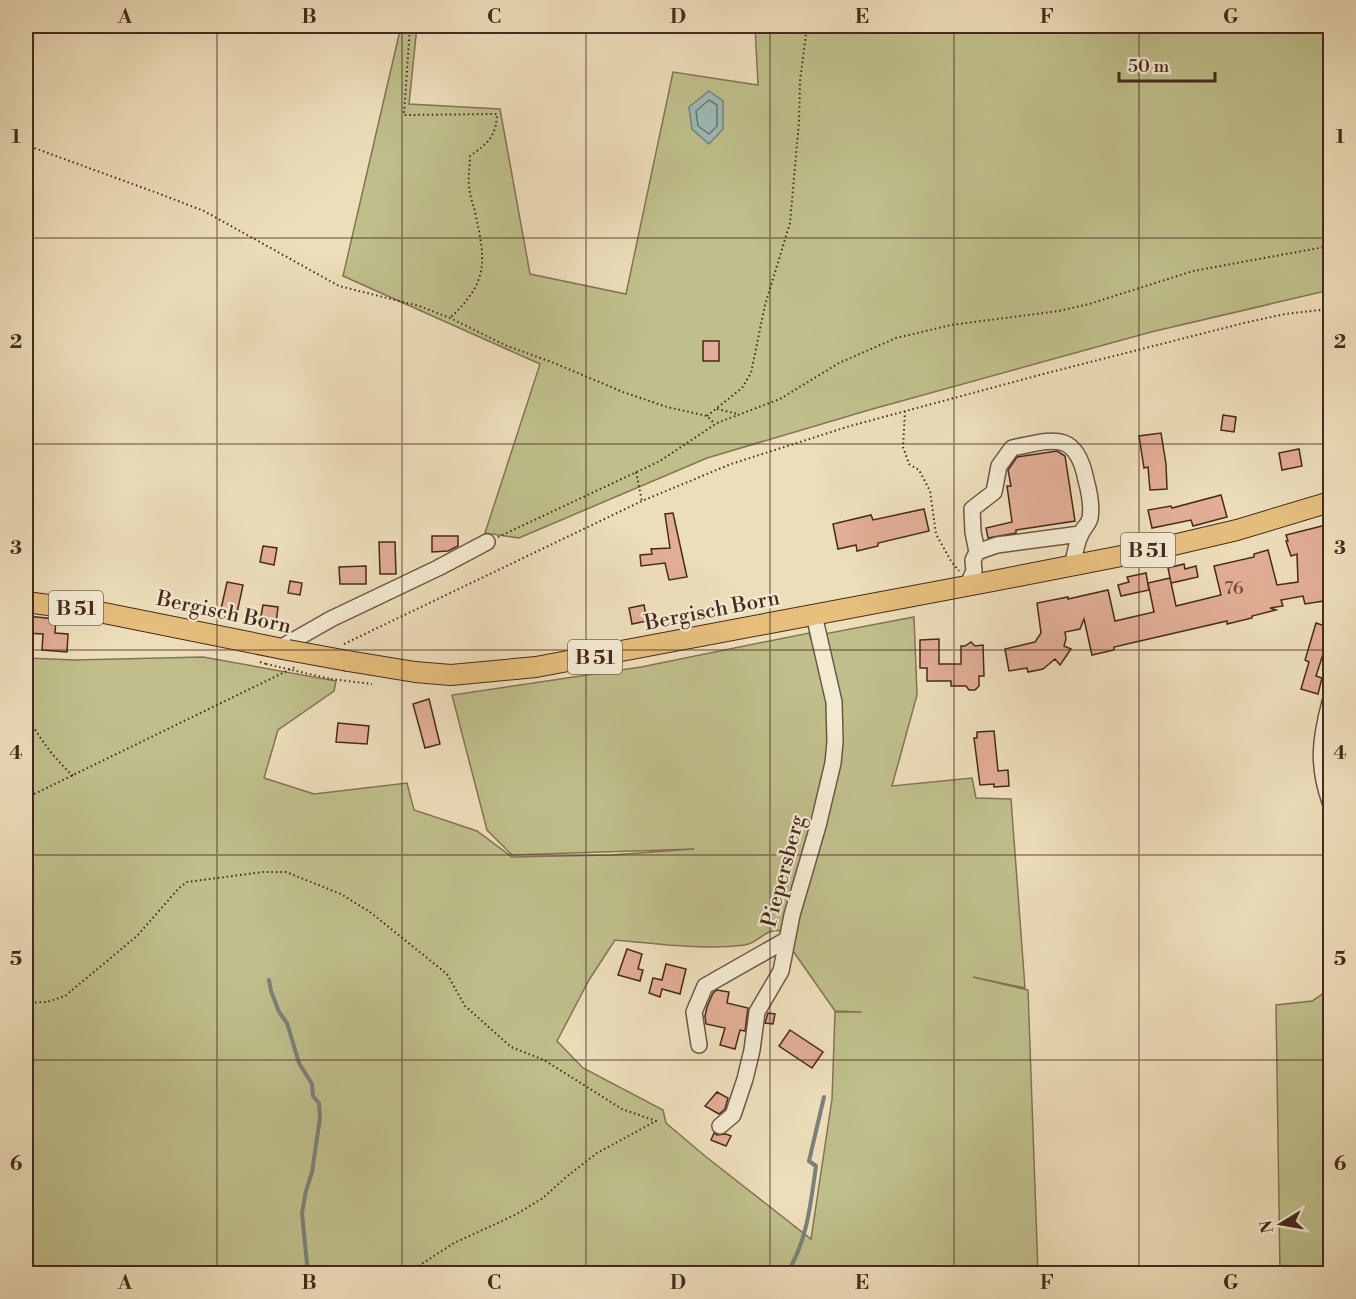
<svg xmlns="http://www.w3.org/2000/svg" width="1356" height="1299" font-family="'Libre Bodoni',serif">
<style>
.green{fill:#bfbf8b;stroke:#837454;stroke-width:1.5}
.water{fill:#9bbbb7;stroke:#79817a;stroke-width:1.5}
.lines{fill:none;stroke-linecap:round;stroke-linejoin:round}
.shore{stroke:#71726a;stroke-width:1.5}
.stream{stroke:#79817a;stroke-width:4}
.building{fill:#e2ae95;stroke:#47291e;stroke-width:1.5}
.minor-casing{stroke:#705645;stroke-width:18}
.major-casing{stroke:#47291e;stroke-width:22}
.path{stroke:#47291e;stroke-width:2;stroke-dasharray:1.5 3;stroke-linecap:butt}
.minor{stroke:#f3ead2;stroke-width:15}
.major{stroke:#e6bf7d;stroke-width:20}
.major-bridge-casing{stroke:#47291e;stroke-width:22;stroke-linecap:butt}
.path-bridge{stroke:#47291e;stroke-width:2;stroke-dasharray:1.5 3;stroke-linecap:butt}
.major-bridge{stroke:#e6bf7d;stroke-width:20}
.grid{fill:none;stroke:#47291e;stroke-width:1.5;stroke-opacity:0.55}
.labels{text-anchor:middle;stroke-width:4.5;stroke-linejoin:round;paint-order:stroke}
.number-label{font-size:18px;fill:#6e4a3c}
.shield{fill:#f3ead2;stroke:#7b6354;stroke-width:1.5}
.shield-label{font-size:20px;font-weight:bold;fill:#47291e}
.street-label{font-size:21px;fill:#47291e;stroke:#f3ead2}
.neatline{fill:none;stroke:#47291e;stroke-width:2}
.grid-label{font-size:20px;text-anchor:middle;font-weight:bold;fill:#47291e}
</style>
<rect width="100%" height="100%" fill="#eddeba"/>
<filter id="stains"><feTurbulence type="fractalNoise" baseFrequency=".00333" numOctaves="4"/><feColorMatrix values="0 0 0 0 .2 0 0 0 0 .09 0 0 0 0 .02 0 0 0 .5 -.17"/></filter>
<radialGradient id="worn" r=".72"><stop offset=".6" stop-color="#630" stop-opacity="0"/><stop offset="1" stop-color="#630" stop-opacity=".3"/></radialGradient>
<path class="green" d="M401,26H417L409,104L500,109L530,274L626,294L673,72L758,85L755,26H1330V290L1151,332L869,410L707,458L519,538L485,533L540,364L343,276Z
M914,617L917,695L892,786L972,778L976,798L1011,799L1025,988L973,977L1028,990L1038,1273L26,1274V658L75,660L203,657L336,681L334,691L278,730L264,778L314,794L407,783L414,810L477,831L512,857L611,855L694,849L512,855L487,830L452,695L641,667L809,633L825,681L828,701V765L783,931C763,928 761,942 745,945C705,950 655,944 615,940L589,980L557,1041L583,1068L663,1110L666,1123L705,1156L811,1239L832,1099L835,1012H862L835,1011L791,948L837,765L824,634Z
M1330,989V1273H1280L1276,1005L1312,1001Z"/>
<path class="water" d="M709,91L723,101V129L709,144L692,129L689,107Z"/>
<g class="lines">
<path class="shore" d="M709,100L717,105V126L709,134L698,126L696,111Z"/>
<path class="stream" d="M269,980L271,991L279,1012L287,1023L299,1063L312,1084L313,1096L319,1103L320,1118L312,1172L306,1191L302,1213L308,1274
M786,1274C807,1244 811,1201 816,1166L809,1161L824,1097"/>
</g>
<path class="building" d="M703,341H719V361H703Z
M1223,415L1236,417L1234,432L1221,430Z
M1161,433L1166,464L1167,489L1150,490L1148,467L1144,468L1139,436Z
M1299,449L1302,466L1282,470L1279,453Z
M1057,451L1065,456L1075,521L1016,530V533L988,538L986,528L1012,522L1007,486H1011L1008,470L1017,457Z
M1221,495L1227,517L1193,526L1191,520L1152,528L1148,510L1171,506L1172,508Z
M924,509L929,531L878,543V546L857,551L856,545L838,549L833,524L871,515L873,520Z
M673,513L687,577L669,580L665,563L641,566L640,555L652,554L651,549L670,548L665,514Z
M1330,524V600L1305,604L1303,596L1281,600L1283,606L1270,608L1276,610L1252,616V618L1227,624V621L1127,644L1114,647V650L1092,655L1084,619L1080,629L1065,632L1066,639L1064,646L1071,649L1060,665L1055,659L1043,669L1028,672L1027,668L1009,671L1005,649L1035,642L1041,633L1037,603L1068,597V599L1108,590L1115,621L1154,612L1148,583L1170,578L1176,606L1221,595L1214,566L1254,557V554L1268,550L1277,585L1298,582L1297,554L1291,556L1286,541H1288L1286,535Z
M432,536H458V546L448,551L432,552Z
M379,542H395L396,574H380Z
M263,546L277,548L274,565L260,562Z
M1184,564L1185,569L1196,566L1198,577L1171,583L1168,568Z
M366,566V584H340L339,567Z
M1146,573L1149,590L1121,596L1118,585L1129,582L1127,577Z
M290,581L302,583L300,595L288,593Z
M227,582L243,585L237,613L221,609Z
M263,605L278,607L276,623L260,621Z
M644,605L647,621L632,624L629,608Z
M26,616L56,619L55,633L68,634L67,652L42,650L43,634L26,633Z
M1316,623L1328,627V629L1330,630V647L1326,645L1316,676L1322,678L1318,694L1301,689L1309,662L1305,660Z
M939,639V664H961V646H965L971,642L975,646L983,645L984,676H979V686L975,690H969L966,686H951V681H927V668H920V640Z
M429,699L440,744L425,748L413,704Z
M338,723L369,726L367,744L336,742Z
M994,731L998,771L1008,770L1009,786L994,787V784L980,785L974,738H977V732Z
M627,949L642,954L638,969L643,970L640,981L618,975Z
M666,964L686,969L680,994L662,989L660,997L649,993L653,978L662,980Z
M717,990L729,992L727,1003L748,1008L745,1031L740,1030L735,1049L720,1045L725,1028L706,1024L705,1016L707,1007L713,993Z
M768,1013L775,1014L773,1024L765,1023Z
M790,1030L823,1052L812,1068L779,1046Z
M717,1092L728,1098L725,1109L719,1114L705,1106Z
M714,1133L717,1135L726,1134L731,1136L726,1146L711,1140Z"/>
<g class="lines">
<defs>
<path id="minor" d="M977,552L973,532L972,509L994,492L999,466L1012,448C1052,440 1076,429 1086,480C1089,491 1092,507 1090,518C1089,524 1083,528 1081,534C1076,543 1075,556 1072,566
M967,586L974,571L973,560L977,552L997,545L1080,534
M280,648L331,619L438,568L487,542
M1330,702C1320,740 1317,765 1330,802
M699,1045L694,1012L705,986L786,940
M720,1126L733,1115L745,1079L752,1050L757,1012L781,971L792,915L818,826L833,763L835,742L834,702L814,615"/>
<path id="major" d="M26,602L94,611L288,650
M348,661L415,672L451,675L536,667L993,581L1152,550L1237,530L1330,502"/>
</defs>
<use href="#minor" class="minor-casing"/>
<use href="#major" class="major-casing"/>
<path class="path" d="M410,26L404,115L497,114C496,137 488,143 470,156C470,166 468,175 469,185C469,194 473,203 475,212C486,262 489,281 450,318
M26,145L160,194L204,211L339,286L419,306L450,318L507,346L554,363L623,392L667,407L707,416L715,424
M717,409L738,414
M905,411L903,447L909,464L919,470L930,491L936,534L951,561L959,571
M707,416L742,388L751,373L765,305L790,223L799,122L800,81L807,26
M636,472L642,501
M498,537L660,461L717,423L780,399L839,363L896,338L951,325L1059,311L1089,304L1193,271L1330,246
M344,644L642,501L731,464L850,426L1047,373L1244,323L1285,314L1330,309
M260,662L266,664
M331,679L372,684
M26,714C39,738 53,757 73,776
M26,798L295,667
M26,1003L47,1002L65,996L137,936L179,888L187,882L263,872H286L341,894L370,912L447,974L465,1006L511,1047L544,1060L622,1109L656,1121L597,1153L565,1178L543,1198L515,1215L454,1243L406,1274"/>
<use href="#minor" class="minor"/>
<use href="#major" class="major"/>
<defs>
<path id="major-bridge" d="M288,650L348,661"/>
</defs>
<use href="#major-bridge" class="major-bridge-casing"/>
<path class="path-bridge" d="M266,664L331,679"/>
<use href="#major-bridge" class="major-bridge"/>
</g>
<path class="grid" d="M217,26V1274M402,26V1274M586,26V1274M770,26V1274M954,26V1274M1139,26V1274M26,238H1330M26,444H1330M26,650H1330M26,855H1330M26,1060H1330"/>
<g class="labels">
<g class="number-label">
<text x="1234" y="594">76</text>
</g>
<g class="shield">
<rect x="1121" y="533" width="54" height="34" rx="4.5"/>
<rect x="49" y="591" width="54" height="34" rx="4.5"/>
<rect x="568" y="640" width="54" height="34" rx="4.5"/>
</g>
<g class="shield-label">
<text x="1148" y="557">B 51</text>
<text x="76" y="615">B 51</text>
<text x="595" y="664">B 51</text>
</g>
<g class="street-label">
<text transform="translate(712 610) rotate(-11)" y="7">Bergisch Born</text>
<text transform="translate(224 612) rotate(12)" y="7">Bergisch Born</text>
<text transform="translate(783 871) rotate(-75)" y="7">Piepersberg</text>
</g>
</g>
<rect width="1356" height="1299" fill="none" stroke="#eddeba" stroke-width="66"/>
<g transform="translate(1281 1224) rotate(259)" stroke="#f3ead2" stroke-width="4.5" paint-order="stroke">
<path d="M0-4.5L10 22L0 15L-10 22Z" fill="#47291e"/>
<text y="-9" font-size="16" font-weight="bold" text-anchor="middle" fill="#47291e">N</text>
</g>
<path d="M1119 72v9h96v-9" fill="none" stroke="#47291e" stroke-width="3"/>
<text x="1128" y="72" font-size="18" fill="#47291e" stroke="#f3ead2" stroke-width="4.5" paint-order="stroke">50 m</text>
<rect x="33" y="33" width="1290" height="1233" class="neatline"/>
<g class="grid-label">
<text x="125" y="23">A</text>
<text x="309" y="23">B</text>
<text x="494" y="23">C</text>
<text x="678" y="23">D</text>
<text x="862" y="23">E</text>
<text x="1047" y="23">F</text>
<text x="1231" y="23">G</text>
<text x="16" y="143">1</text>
<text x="1340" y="143">1</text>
<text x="16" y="348">2</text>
<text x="1340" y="348">2</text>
<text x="16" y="554">3</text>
<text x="1340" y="554">3</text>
<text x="16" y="759">4</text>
<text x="1340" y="759">4</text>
<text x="16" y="965">5</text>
<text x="1340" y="965">5</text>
<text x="16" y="1170">6</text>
<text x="1340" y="1170">6</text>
<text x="125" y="1289">A</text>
<text x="309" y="1289">B</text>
<text x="494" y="1289">C</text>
<text x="678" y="1289">D</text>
<text x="862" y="1289">E</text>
<text x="1047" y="1289">F</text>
<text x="1231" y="1289">G</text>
</g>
<rect width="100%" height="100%" filter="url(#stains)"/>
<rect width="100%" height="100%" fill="url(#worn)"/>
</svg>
